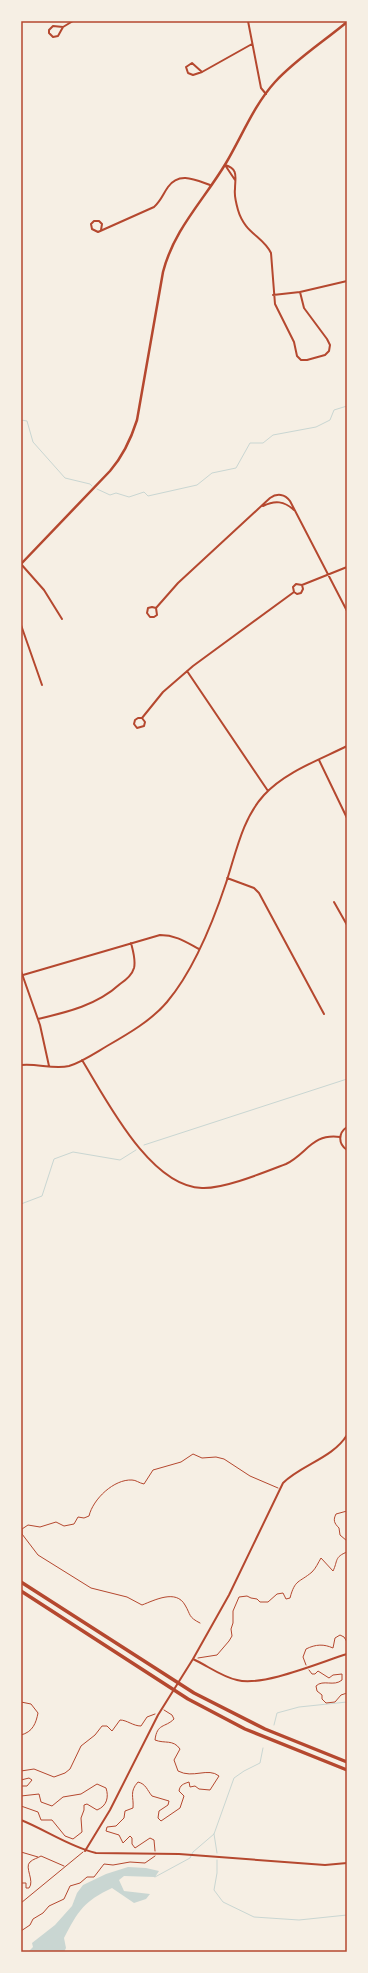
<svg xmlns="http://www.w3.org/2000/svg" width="368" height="1973" font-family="Commissioner,sans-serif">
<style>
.water{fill:#c9d6d2}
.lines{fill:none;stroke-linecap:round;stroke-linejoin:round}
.stream{stroke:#c9d6d2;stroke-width:1}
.path{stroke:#b5482f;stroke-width:1}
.minor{stroke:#b5482f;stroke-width:2}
.tertiary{stroke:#b5482f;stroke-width:2.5}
.motorway{stroke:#b5482f;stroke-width:3.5}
.neatline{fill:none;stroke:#b5482f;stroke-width:1.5}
</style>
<rect width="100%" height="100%" fill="#f6efe4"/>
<path class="water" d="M128,1867L146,1868L159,1871L155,1877L124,1876L119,1880L124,1891L150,1894L146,1899L134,1903L112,1888C84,1901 78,1911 64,1938L66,1948L64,1952H28L33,1947L32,1943L55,1925L72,1906L77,1893L83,1885L106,1874Z"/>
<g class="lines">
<path class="stream" d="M21,420L27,421L33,442L65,478L90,484L92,486
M97,489L110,495L116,493L129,497L144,492L148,496L197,485L212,473L236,468L250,443H263L273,435L316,427L330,420L334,410L347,406
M144,1145L347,1079
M21,1204L42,1196L54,1159L73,1152L120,1160L136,1150
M274,1725L277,1713L299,1707L347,1702
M214,1834L217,1853
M217,1860V1873L214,1890L223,1902L254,1917L299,1920L347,1915
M155,1877L190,1858L193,1852L214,1834L234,1778L244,1771L260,1763L263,1748"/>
<path class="path" d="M347,1511L336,1514C333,1520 334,1523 339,1528L340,1535L347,1541
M200,1623C188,1617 191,1615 185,1605C176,1589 155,1600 142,1605L127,1597L91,1588L38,1555L22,1534V1529L28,1525L40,1527L56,1522L64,1526L74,1524L78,1517L84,1518L89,1516C93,1499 114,1479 132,1480C136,1480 139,1483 144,1484L153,1470L181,1462L193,1454L202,1458L216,1457L224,1459L250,1476L278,1488
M21,1625V1627
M198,1658L217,1655L229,1641L232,1636L231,1629L233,1623V1611L239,1597L247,1596L251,1598L257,1599L260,1602H268L277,1594L283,1593L286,1599L290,1598C295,1579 299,1583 312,1572C316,1568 318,1563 321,1558L333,1571C338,1561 334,1557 347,1552
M306,1665L303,1657L306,1649C316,1644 324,1644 333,1648L335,1638L340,1635L344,1637L347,1642
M309,1670L312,1674H315L318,1671L329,1678L333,1675L342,1674V1680C334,1687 323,1679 316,1686L317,1691L322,1695V1699L326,1703L335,1702L341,1695L347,1693
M21,1702L31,1704L38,1713C36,1723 33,1732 21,1735
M21,1771L34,1769L54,1777L65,1773L70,1769L81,1746L95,1735L102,1726H107L112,1731L120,1720C127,1720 133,1726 141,1726L147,1717L155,1714
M21,1780L29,1778L32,1780L27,1786H21
M21,1796L39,1794L41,1802L52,1806L63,1797L81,1794L97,1784L106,1788C109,1797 107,1806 97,1810L87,1804L84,1805V1810L81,1818L82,1832L73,1839L65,1836L52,1820H41L38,1812L21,1806
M155,1851L154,1840L150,1838L135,1848L132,1844V1838L130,1836L123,1843L119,1835L106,1831L107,1827L116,1826L124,1818L125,1811L133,1808C134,1797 129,1792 138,1782C146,1784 147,1790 152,1796L169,1801L168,1805L159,1811L158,1818L161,1821L180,1808L184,1796L179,1791C180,1785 183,1784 189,1782L190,1787L195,1786L199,1789L210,1790L219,1776C208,1767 193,1779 178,1771L174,1760L180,1749C173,1739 165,1744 155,1740C157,1723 165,1728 174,1719L172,1715L164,1710
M21,1852L38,1857
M21,1883H26V1888H29C35,1881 24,1867 30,1862C33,1859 38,1858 41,1856L64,1866
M21,1903L83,1852
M21,1931L30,1925L33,1919L43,1913L49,1906L64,1899L70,1886L80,1883L87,1877H94L104,1864L113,1865L130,1862L145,1863L155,1856"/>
<path class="minor" d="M248,21L261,88L266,94
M53,26L63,27L58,36L53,37L49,33V30Z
M63,27L73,21
M192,63L202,72L193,75L188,73L186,67Z
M202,72L252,44
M225,165C239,169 235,177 235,189C234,196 236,203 238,210C245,234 263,236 271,253L275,304L294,342L297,356L301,360H307L325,355L329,351L330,345L327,339L304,308L300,292
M225,165L235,180
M101,230L102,224L99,221H94L91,224L92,229L98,232L154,207C161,201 163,194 168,187C179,171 196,180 210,185
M273,295L300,292L347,281
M263,506C275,500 284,501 294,510
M21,564L44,590L62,619
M302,585L303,589L301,593L297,594L294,592L293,587L296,584L302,585L347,567
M156,608L157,615L154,617H150L147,613L148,608L152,607L156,608L178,583L270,498C277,493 285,494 290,501L347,611
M21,625L42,685
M187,671L268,791
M142,718L145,722L144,726L137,728L134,724L135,720L138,718H142L163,692L193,666L294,592
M319,760L347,818
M227,878L254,888L259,893L324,1014
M334,902L347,925
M21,971L40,1025L49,1066
M23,975L160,935C176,935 186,942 199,949
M38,1019C68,1012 97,1005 120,984C126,980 132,975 134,968C136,960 133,951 131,943
M82,1060C106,1099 150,1187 202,1188C224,1189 265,1172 286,1164C307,1154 312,1133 340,1137
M21,1065C37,1063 54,1070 69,1066C82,1062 95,1053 107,1046C128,1034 152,1020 167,1002C194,970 213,922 226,883C236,853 242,819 264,795C285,772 319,760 347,746
M347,1127C338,1133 338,1144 347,1150
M193,1659C208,1666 222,1677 237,1680C263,1687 321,1662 347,1654
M21,1820C46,1830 70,1847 96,1853L179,1854L325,1865L347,1863
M85,1851L110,1810L158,1715L193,1659L229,1595L283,1483C301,1465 333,1458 347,1435"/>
<path class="tertiary" d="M21,564L110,471C123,456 131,439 137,420L163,272C174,229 204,200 226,163C242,136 254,105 275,82C295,60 323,42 347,22"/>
<path class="motorway" d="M21,1582L194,1693L265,1729L347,1762
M21,1591L188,1699L245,1729L347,1770"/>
</g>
<rect width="368" height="1973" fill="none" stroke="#f6efe4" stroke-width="44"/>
<rect x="22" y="22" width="324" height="1929" class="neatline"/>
</svg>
